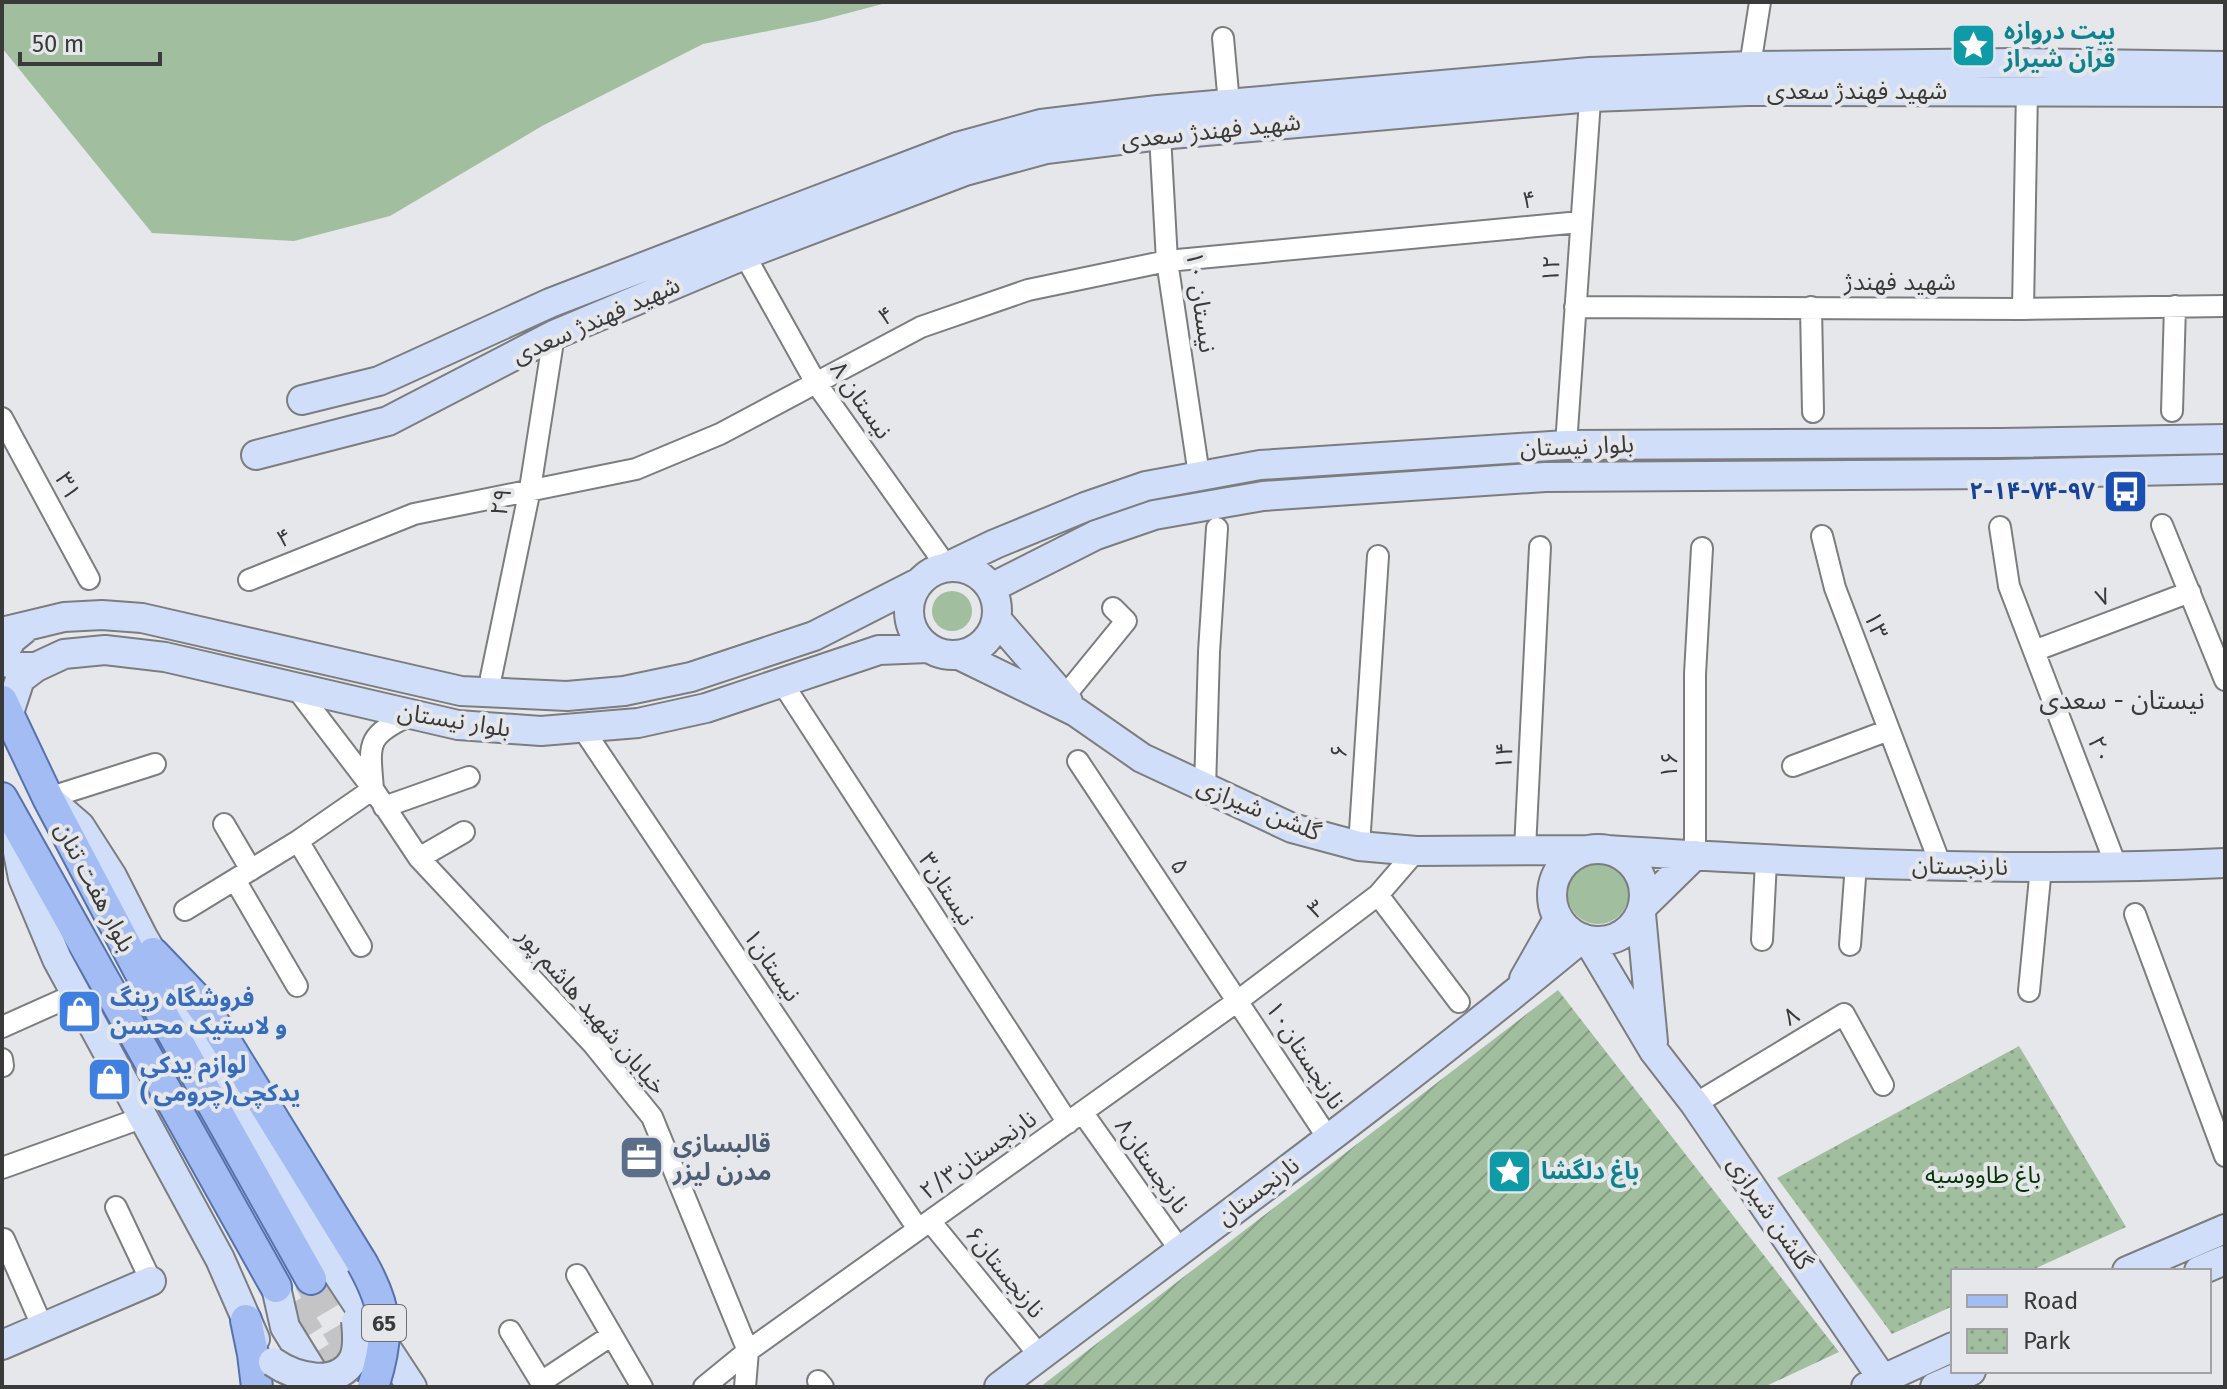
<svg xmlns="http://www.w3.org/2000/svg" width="2227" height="1389" font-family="'Fira Sans','Noto Sans Arabic',sans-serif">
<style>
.grass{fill:#a1bf9f}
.park{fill:url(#park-dots)}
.garden{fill:url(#garden-furrows)}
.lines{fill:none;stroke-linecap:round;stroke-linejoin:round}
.highway-tunnel{stroke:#c4c4c7;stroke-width:36;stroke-dasharray:36 18;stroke-linecap:butt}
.street-casing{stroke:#7c7d7f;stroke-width:24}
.secondary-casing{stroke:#7c7d7f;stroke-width:32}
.primary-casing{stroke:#5672ad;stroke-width:34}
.street{stroke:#fff;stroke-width:20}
.secondary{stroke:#d1def9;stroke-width:28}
.primary{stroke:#a3bcf3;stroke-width:30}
.secondary-bridge-casing{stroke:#7c7d7f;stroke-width:32;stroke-linecap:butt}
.primary-bridge-casing{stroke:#5672ad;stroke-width:34;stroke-linecap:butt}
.secondary-bridge{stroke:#d1def9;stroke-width:28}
.primary-bridge{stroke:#a3bcf3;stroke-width:30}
.labels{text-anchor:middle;stroke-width:8;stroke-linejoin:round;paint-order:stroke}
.shield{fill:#e6e7ea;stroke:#6e6e70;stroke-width:2}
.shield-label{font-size:22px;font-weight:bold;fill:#3a3a3b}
.culture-label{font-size:24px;font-weight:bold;fill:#0d838f;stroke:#e6e7ea;text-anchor:start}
.street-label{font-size:24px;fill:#3a3a3b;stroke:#e6e7ea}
.transit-label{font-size:24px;font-weight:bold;fill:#164399;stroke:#e6e7ea;text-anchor:end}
.shop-label{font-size:24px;font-weight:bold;fill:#366cbe;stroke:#e6e7ea;text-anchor:start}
.service-label{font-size:24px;font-weight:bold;fill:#4e5e75;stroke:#e6e7ea;text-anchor:start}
.park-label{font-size:24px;fill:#023705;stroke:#e6e7ea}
.neighbourhood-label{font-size:26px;fill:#3a3a3b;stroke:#e6e7ea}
</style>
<defs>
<pattern id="park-dots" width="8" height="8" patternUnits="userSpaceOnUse" patternTransform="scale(2)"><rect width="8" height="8" fill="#a1bf9f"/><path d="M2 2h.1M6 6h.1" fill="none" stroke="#849c83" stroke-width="1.8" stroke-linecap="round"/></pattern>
<pattern id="garden-furrows" width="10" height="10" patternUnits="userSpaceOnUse" patternTransform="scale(2)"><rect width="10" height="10" fill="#a1bf9f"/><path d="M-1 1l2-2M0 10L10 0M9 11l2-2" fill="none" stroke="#849c83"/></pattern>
</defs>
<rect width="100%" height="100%" fill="#e6e7ea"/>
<path class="grass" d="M2,2H890L818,21L703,44L542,126L390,216L294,241L152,233L2,48Z
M932 611a20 20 0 1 1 40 0a20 20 0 1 1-40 0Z
M1567 893a31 31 0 1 1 62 0a31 31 0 1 1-62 0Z"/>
<path class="park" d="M2019,1046L2126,1227L2030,1271H1953V1306L1892,1334L1777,1178Z"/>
<path class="garden" d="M1558,990L1839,1352L1764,1387H1040Z"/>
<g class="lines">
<path class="highway-tunnel" d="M311,1279L368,1375
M288,1306L339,1387"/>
<defs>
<path id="street" d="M1223,38L1229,104
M1750,66L1760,2
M1160,135L1167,261L1199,475
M739,245L816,383L947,567
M1575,307L2023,309L2225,306
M1811,307L1813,412
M2023,309L2027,90
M2172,411L2175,306
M2,418L89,579
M1566,445L1591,86
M2162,525L2225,680
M2000,527L2009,586L2117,868
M1822,536L1835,588L1941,866
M249,580L414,514L636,469L720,434L921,327L1028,290L1167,261L1580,222
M2034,651L2190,592
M491,677L530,489L554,335
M783,684L1068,1123
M296,688L373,789L419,858L593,1044L652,1117L748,1351L745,1387
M1064,697L1126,621L1113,608
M583,729L918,1229
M1078,761L1328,1138
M1793,766L1889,730
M373,789C369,742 366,736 411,715
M1205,789L1209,652L1217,528
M48,798L155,764
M384,807L469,777
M224,824L251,870
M298,841L361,946
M1359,846L1378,556
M1525,849L1540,547
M1695,855V674L1702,548
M419,858L464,832
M235,880L297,986
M1378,895L1459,1002
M185,910L298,841L373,789
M2135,914L2225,1156
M1762,940L1766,861
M1850,945L1856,864
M2029,991L2041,867
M2,1027L76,994
M2,1059L3,1066
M1695,1104L1844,1014L1883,1085
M1082,1112L1180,1250
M2,1168L144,1117
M116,1207L151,1281
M930,1221L1040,1356
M4,1239L43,1328
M577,1275L642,1387
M510,1331L544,1387
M818,1381L823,1387
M541,1382L612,1335
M704,1387L748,1351L1239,1000L1378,895L1416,851"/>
<path id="secondary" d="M302,400L379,381L550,303L734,232L957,147L1041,124L1158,110L1590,72L1750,66L2015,63L2225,66
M256,455L388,421L554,335L744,255L965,171L1046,149L1160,135L1592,97L1747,91L2225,92
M909 611a44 44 0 1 1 88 0a44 44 0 1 1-88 0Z
M947,567L995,544L1085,507L1146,486L1260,465L1566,445L2000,443L2225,439
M991,588L1096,535L1154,515L1263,496L1545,477L2001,474L2225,469
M997,620L1068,702
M28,626L12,639L4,652L8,662L17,667H36
M2,632L64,617L102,615L142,618L461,691L567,696L624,691L691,677L814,636L918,583
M959,655L1076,712L1142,758L1292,828L1359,846L1416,851L1588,850
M8,716L20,679L36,667L64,654L105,650L165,657L458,725L541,731L638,723L706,708L879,650L928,648
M50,800L80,826L112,876L143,937L339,1276L412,1387
M12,821L23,878L57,959L220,1259L255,1339
M1552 895a46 46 0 1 1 92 0a46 46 0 1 1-92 0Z
M1607,850C1813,863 2019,873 2225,863
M1643,906L1695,855
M1641,914L1653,1042
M1588,940L1654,1051L1695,1104L1888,1387
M1524,979L1558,919
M2127,1271L2225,1229
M2199,1271L2225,1260
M276,1287L285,1327L322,1387
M2,1345L151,1281
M999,1387C1194,1239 1393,1095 1582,938
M1866,1387L1953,1347
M1935,1387L1971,1371"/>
<path id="primary" d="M2,701L48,798L162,1014L311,1279
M2,798L276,1287
M153,953L195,997L213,1021L362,1263
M246,1320L253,1354L257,1387"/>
</defs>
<use href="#street" class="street-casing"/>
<use href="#secondary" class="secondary-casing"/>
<use href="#primary" class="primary-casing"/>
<use href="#street" class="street"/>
<use href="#secondary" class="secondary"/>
<use href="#primary" class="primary"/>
<defs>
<path id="secondary-bridge" d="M273,1362C296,1378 339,1389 354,1358C359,1346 357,1333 356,1321"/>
<path id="primary-bridge" d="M362,1263C388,1309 390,1336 373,1387"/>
</defs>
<use href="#secondary-bridge" class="secondary-bridge-casing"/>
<use href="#primary-bridge" class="primary-bridge-casing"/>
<use href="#secondary-bridge" class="secondary-bridge"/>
<use href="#primary-bridge" class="primary-bridge"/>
</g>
<defs>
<symbol id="sight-square" viewBox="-11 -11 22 22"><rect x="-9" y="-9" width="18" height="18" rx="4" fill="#0f9aa8" stroke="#e6e7ea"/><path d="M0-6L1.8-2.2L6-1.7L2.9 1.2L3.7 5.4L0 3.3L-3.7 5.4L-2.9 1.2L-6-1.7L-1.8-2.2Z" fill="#fff"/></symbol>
<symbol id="bus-square" viewBox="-11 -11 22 22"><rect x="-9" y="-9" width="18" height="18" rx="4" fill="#1a4fb4" stroke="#e6e7ea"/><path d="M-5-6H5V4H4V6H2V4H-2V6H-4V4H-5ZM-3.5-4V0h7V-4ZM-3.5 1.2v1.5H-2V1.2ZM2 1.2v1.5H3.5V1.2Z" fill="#fff"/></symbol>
<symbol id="shop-square" viewBox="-11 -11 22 22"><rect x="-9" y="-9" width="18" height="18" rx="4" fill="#3f7fe0" stroke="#e6e7ea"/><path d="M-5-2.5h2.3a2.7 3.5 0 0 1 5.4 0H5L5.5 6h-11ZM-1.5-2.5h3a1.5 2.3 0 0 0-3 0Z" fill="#fff"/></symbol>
<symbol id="office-square" viewBox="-11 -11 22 22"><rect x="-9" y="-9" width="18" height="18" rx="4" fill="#5c6f8a" stroke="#e6e7ea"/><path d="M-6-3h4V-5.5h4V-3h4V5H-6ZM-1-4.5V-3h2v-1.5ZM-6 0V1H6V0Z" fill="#fff"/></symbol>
</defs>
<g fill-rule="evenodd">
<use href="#sight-square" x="1948" y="20" width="51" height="51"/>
<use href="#bus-square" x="2100" y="466" width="51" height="51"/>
<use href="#shop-square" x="54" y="986" width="51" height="51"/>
<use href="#shop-square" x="84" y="1054" width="51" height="51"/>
<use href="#office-square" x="616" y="1132" width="51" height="51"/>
<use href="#sight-square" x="1484" y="1146" width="51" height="51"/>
</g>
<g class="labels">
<rect class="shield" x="362" y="1305" width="44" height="36" rx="6"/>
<g class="shield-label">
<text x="384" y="1331">65</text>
</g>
<g class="culture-label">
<text x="2004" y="39">بیت دروازه<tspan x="2004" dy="28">قرآن شیراز</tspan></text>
<text x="1541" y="1179">باغ دلگشا</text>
</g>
<g class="street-label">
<text x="1857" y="99">شهید فهندژ سعدی</text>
<text transform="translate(1211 131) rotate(-6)" y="8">شهید فهندژ سعدی</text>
<text transform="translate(1529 200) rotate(-5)" y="8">۴</text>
<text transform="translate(1551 269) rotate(-87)" y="8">۱۲</text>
<text x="1900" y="290">شهید فهندژ</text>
<text transform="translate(1201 302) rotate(82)" y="8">نیستان ۱۰</text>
<text transform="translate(886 316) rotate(-28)" y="8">۴</text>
<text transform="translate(596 320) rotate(-24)" y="8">شهید فهندژ سعدی</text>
<text transform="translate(861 400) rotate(55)" y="8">نیستان ۸</text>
<text transform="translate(1577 446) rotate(-2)" y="8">بلوار نیستان</text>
<text transform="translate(68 486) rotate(62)" y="8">۳۱</text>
<text transform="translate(501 502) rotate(-79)" y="8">۲۹</text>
<text transform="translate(284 538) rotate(-22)" y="8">۴</text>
<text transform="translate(2103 597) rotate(-21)" y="8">۷</text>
<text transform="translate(1876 625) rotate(69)" y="8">۱۳</text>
<text transform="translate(454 720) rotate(9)" y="8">بلوار نیستان</text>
<text transform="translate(2100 750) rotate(69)" y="8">۲۰</text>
<text transform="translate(1339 751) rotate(-86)" y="8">۶</text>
<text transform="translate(1504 756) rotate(-87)" y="8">۱۴</text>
<text transform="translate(1669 765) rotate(-90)" y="8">۱۶</text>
<text transform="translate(1259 809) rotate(22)" y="8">گلشن شیرازی</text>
<text transform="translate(1180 866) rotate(56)" y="8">۵</text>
<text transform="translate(1960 866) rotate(1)" y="8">نارنجستان</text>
<text transform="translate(95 887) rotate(62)" y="8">بلوار هفت تنان</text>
<text transform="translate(947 889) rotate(57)" y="8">۳نیستان</text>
<text transform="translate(1316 909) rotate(-37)" y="8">۳</text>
<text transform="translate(772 965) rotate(56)" y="8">۱نیستان</text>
<text transform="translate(592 1011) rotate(49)" y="8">خیابان شهید هاشم پور</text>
<text transform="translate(1791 1016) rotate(-31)" y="8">۸</text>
<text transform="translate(1305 1055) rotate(57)" y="8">۱۰نارنجستان</text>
<text transform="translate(978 1155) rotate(-35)" y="8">۲/۳نارنجستان</text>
<text transform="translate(1152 1166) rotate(55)" y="8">۸نارنجستان</text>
<text transform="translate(1258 1191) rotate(-37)" y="8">نارنجستان</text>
<text transform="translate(1770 1213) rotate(56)" y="8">گلشن شیرازی</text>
<text transform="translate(1005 1272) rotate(51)" y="8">۶نارنجستان</text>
</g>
<g class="transit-label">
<text x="2095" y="499">۲-۱۴-۷۴-۹۷</text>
</g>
<g class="shop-label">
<text x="110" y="1006">فروشگاه رینگ<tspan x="110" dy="28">و لاستیک محسن</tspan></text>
<text x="140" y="1073">لوازم یدکی<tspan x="140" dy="28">یدکچی(چرومی )</tspan></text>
</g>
<g class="service-label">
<text x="673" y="1152">قالبسازی<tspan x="673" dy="28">مدرن لیزر</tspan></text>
</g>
<g class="park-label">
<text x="1983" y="1183">باغ طاووسیه</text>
</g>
<g class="neighbourhood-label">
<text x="2122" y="709">نیستان - سعدی</text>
</g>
</g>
<rect width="2227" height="1389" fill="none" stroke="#3a3a3b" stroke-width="8"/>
<rect x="1951" y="1269" width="260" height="104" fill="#e6e7ea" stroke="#a1a2a4" stroke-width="2"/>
<rect x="1967" y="1295" width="40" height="12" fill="#a3bcf3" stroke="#a1a2a4" stroke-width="2"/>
<text x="2023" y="1309" font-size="24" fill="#3a3a3b">Road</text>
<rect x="1967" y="1329" width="40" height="24" fill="url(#park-dots)" stroke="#a1a2a4" stroke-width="2"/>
<text x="2023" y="1349" font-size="24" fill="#3a3a3b">Park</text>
<path d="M20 52v12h140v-12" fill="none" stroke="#3a3a3b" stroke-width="4"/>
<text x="32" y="52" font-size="24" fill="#3a3a3b" stroke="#e6e7ea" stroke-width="6" paint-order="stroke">50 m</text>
</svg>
